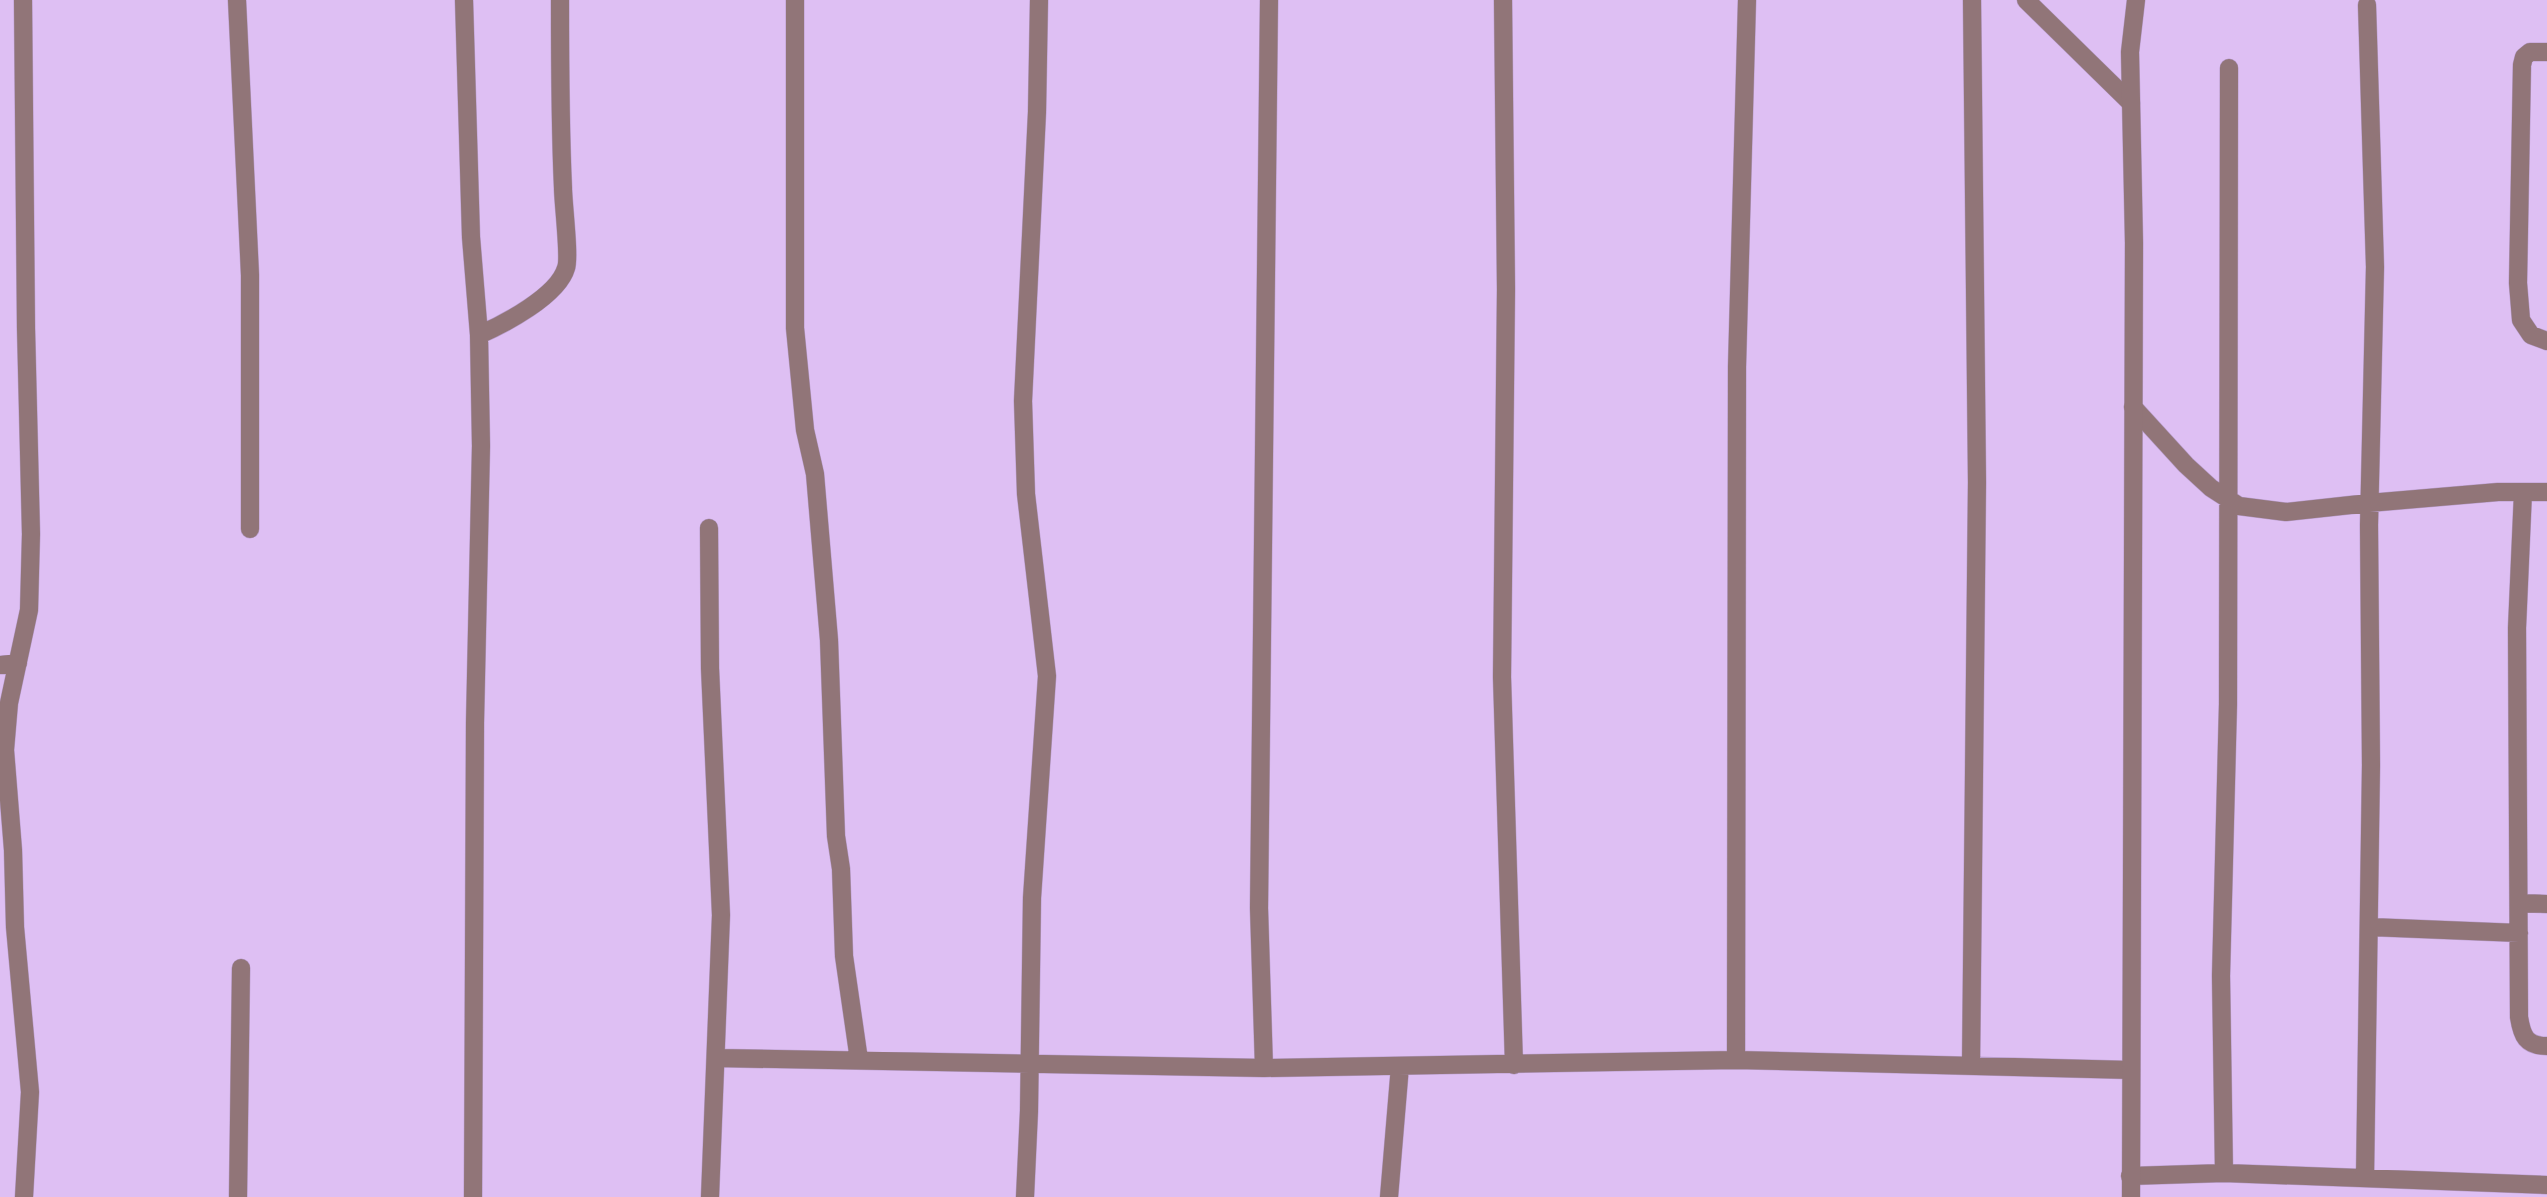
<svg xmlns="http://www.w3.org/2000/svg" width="2547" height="1197" font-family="Inter,sans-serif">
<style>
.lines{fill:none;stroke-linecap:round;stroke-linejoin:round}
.minor-casing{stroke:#b99ecc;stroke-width:19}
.tertiary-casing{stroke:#b99ecc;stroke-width:19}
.minor{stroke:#917578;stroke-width:18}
.tertiary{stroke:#917578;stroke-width:18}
</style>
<rect width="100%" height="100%" fill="#debff3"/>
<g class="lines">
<defs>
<path id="minor" d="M23,0L26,328L31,534L29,610L9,703L5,750L13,850L15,927L30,1092L24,1197
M237,0L250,275V529
M464,0L471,237L479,335L481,446L475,723L473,1197
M795,0V328L805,430L815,474L829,640L836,836L841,869L844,956L859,1060
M1503,0L1506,289L1502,677L1514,1065
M2026,0L2131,103
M2547,52H2530L2524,57L2522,65L2518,283L2521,320L2531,335L2547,341
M479,335C504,324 558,296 566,268C570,258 563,202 563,188C560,125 560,63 560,0
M2133,407L2186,465L2211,488L2239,506L2286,512L2369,503L2498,492H2547
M2523,492L2517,628L2519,1017C2522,1036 2526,1046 2547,1046
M709,528L710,668L721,915L710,1197
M0,665L18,663
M2519,903L2547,904
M2370,927L2519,933
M716,1058L1264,1068L1736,1060L2131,1070
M1736,1060L1737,367L1747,0
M1971,1066L1977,482L1972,0
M1264,1068L1259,908L1269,0
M2224,1173L2221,976L2228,704L2229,68
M2130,1176L2224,1173L2547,1185
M2365,1178L2371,765L2369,525L2375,267L2367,5
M238,1197L241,968
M1025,1197L1029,1111L1032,898L1047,676L1026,494L1023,401L1037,112L1039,0
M1389,1197L1400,1066"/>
<path id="tertiary" d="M2131,1197L2134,243L2130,52L2136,0"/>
</defs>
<use href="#minor" class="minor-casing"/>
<use href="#tertiary" class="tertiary-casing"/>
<use href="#minor" class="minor"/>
<use href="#tertiary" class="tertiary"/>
</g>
</svg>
